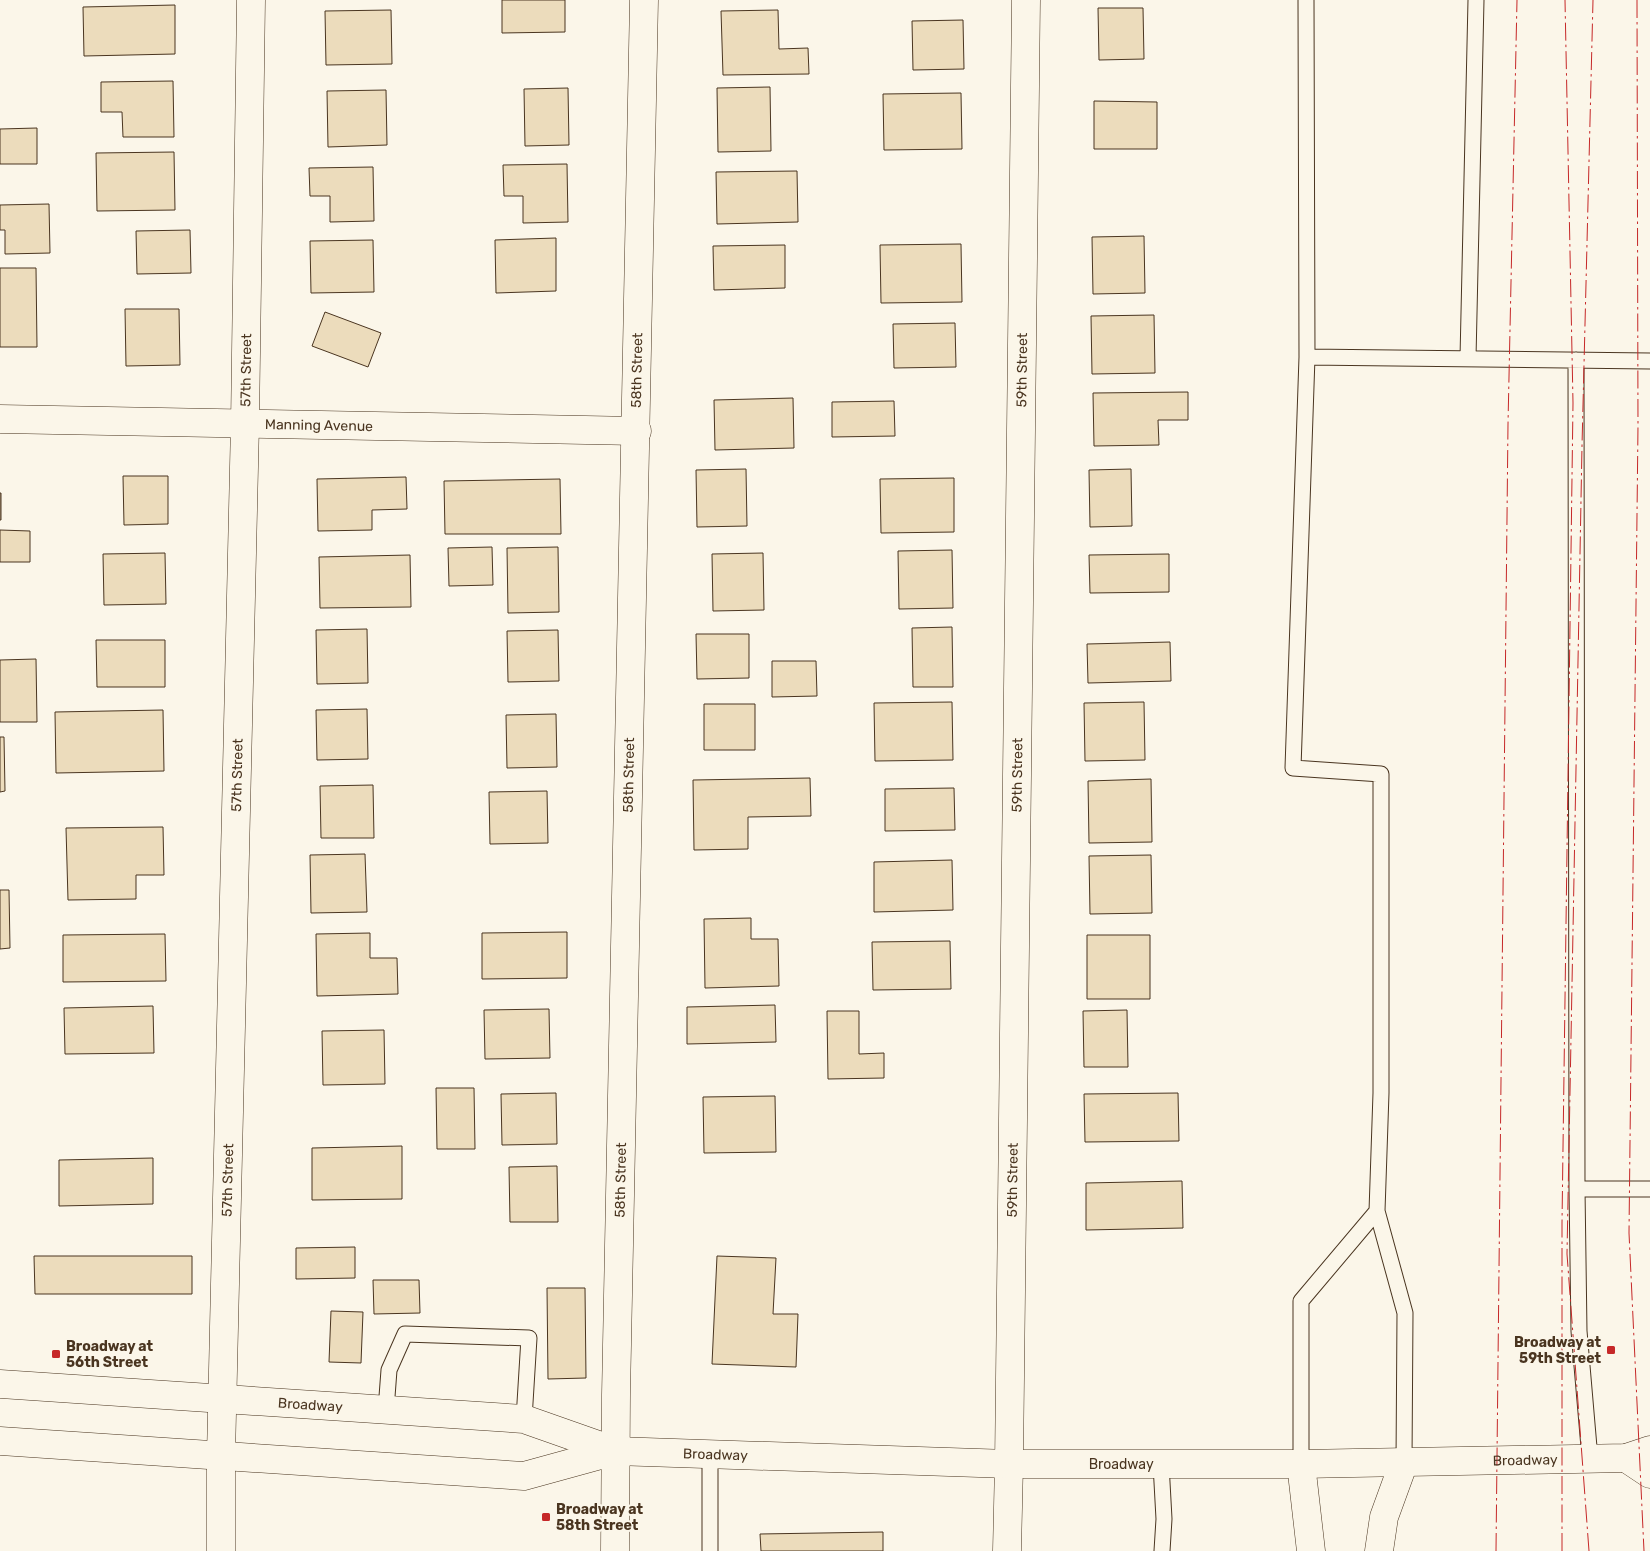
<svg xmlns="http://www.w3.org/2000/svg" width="1650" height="1551" font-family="Rubik,sans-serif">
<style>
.building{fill:#ecdcbc;stroke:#4a3520}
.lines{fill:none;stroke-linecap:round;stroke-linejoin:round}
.service-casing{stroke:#4a3520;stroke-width:17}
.minor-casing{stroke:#4a3520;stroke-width:29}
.tertiary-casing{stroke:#4a3520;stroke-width:29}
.primary-casing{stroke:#4a3520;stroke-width:29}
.service{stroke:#fbf6e9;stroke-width:15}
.minor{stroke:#fbf6e9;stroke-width:28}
.tertiary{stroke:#fbf6e9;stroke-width:28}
.primary{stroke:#fbf6e9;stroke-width:28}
.power{stroke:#c62828;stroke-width:1;stroke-dasharray:18 4 2.5 4;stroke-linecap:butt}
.poi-dot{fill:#c62828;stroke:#fbf6e9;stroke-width:2}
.labels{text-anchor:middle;stroke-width:4;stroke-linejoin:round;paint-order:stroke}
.street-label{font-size:14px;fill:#4a3520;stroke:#fbf6e9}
.poi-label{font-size:14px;font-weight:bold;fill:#4a3520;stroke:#fbf6e9;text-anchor:start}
</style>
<rect width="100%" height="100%" fill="#fbf6e9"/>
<path class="building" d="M502,0H565V32L502,33Z
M175,5V54L84,56L83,7Z
M1098,8H1143L1144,59L1099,60Z
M391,10L392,64L326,65L325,11Z
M778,10L779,49L808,48L809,74L723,75L721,11Z
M963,20L964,69L913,70L912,21Z
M173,81L174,137H123L122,112H101V82Z
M770,87L771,151L718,152L717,88Z
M568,88L569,145L525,146L524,89Z
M386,90L387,145L328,147L327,91Z
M961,93L962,149L884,150L883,94Z
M1094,101L1157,102V149H1094Z
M37,128V164H0V129Z
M174,152L175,210L97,211L96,153Z
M567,164L568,222L523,223V196H504L503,165Z
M373,167L374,221L330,222V196H310L309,168Z
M797,171L798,222L717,224L716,172Z
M49,204L50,253L5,254V230H0V205Z
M190,230L191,273L137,274L136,231Z
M1144,236L1145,293L1093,294L1092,237Z
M556,238V291L496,293L495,240Z
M373,240L374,292L311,293L310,241Z
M961,244L962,302L881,303L880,245Z
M785,245V288L714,290L713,246Z
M0,268H36L37,347H0Z
M125,309H179L180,365L126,366Z
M325,312L381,333L368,367L312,346Z
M1154,315L1155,373L1092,374L1091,316Z
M955,323L956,367L894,368L893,324Z
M1188,392V420H1158L1159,445L1094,446L1093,393Z
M793,398L794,448L715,450L714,400Z
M894,401L895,436L832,437V402Z
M746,469L747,526L697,527L696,470Z
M1131,469L1132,526L1090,527L1089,470Z
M123,476H168V524L124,525Z
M406,477L407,509L372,510V530L318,531L317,479Z
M954,478V532L881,533L880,479Z
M560,479L561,534H445L444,481Z
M0,493H1V520H0Z
M0,530L30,531V562H0Z
M492,547L493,585L449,586L448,548Z
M558,547L559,612L508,613L507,548Z
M952,550L953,608L899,609L898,551Z
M165,553L166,604L104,605L103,554Z
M763,553L764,610L713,611L712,554Z
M1169,554V592L1090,593L1089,555Z
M410,555L411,607L320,608L319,557Z
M952,627L953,687H913L912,628Z
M367,629L368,683L317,684L316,630Z
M558,630L559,681L508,682L507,631Z
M696,634H749V678L697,679Z
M96,640H165V687H97Z
M1170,642L1171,681L1088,683L1087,644Z
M36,659L37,722H0V660Z
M772,661H816L817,696L772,697Z
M952,702L953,760L875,761L874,703Z
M1144,702L1145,760L1085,761L1084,703Z
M704,704H755V750H704Z
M367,709L368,759L317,760L316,710Z
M163,710L164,771L56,773L55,712Z
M556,714L557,767L507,768L506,715Z
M0,737H4L5,791L0,792Z
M810,778L811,816L748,817V849L694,850L693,780Z
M1151,779L1152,842L1089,843L1088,781Z
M373,785L374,838H321L320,786Z
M954,788L955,830L885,831V789Z
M547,791L548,843L490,844L489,792Z
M163,827L164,875H136V899L68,900L66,828Z
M365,854L367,912L311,913L310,855Z
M1151,855L1152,913L1090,914L1089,856Z
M952,860L953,910L874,912V862Z
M0,890H9L10,948L0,949Z
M751,918V939H778L779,986L705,988L704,919Z
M567,932V978L482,979V933Z
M370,933V958H397L398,994L317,996L316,934Z
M165,934L166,981L63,982V935Z
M1087,935H1150V999H1087Z
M950,941L951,989L873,990L872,942Z
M775,1005L776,1042L687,1044V1007Z
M153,1006L154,1053L65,1054L64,1008Z
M549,1009L550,1058L485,1059L484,1010Z
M1127,1010L1128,1067H1084L1083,1011Z
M827,1011H859V1054L884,1053V1078L828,1079Z
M384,1030L385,1084L323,1085L322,1031Z
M436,1088H474L475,1149H437Z
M556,1093L557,1144L502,1145L501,1094Z
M1178,1093L1179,1141L1085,1142L1084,1094Z
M775,1096L776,1152L704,1153L703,1097Z
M402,1146V1199L312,1200V1148Z
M153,1158V1204L59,1206V1160Z
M557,1166L558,1222H510L509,1167Z
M1182,1181L1183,1228L1086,1230V1183Z
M355,1247V1278L296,1279V1248Z
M34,1256H192V1294H35Z
M717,1256L776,1258L773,1314H798L796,1367L712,1364Z
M373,1280H419L420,1313L374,1314Z
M547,1288H585L586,1378L548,1379Z
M331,1311L363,1312L361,1363L329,1362Z
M883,1532V1551H761L760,1534Z"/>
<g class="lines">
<defs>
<path id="service" d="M1306,0L1307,357L1650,361
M1307,357L1293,768L1381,774V1093L1377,1211L1405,1313L1404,1462
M1468,358L1476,0
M1576,360L1577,1189
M386,1410L389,1370L405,1334L529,1338L524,1419
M710,1455V1551
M1590,1459L1579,1331L1577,1189H1650
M1161,1464L1164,1519L1162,1551
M1301,1464V1301L1377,1211"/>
<g id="minor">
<path id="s1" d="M0,419L637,431"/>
<path id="s2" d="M1009,1464L1026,0"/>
<path d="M1301,1464L1311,1551"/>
<path id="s3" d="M221,1551V1456L245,424L251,0"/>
<path id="s4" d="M615,1551L616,1395L644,0"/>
<path d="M1379,1551L1384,1517L1404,1462"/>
</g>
<path id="tertiary" d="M1007,1551L1009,1464"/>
<g id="primary">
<path id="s5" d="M0,1384L524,1419L615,1451L1009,1464H1301L1626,1458L1650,1450"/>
<path d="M0,1441L524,1476L615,1451"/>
<path d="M1626,1458L1650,1474"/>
</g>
</defs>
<use href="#service" class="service-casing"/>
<use href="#minor" class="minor-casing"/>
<use href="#tertiary" class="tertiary-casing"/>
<use href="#primary" class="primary-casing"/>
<use href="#service" class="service"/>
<use href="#minor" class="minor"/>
<use href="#tertiary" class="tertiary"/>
<use href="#primary" class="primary"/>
<path class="power" d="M1637,0L1638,426L1629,1233L1644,1551
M1496,1551L1508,424L1517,0
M1562,1551V1223L1573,403L1565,0
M1589,1551L1567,1254L1582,446L1593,0"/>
</g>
<g class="poi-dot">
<rect x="1606" y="1345" width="10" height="10" rx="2.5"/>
<rect x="51" y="1349" width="10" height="10" rx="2.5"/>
<rect x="541" y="1512" width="10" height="10" rx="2.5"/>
</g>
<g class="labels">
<g class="street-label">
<text dy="5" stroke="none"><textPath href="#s3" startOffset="1181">57th Street</textPath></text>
<text dy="5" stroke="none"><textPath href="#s4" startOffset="1181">58th Street</textPath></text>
<text dy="5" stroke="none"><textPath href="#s2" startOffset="1094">59th Street</textPath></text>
<text dy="5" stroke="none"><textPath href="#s1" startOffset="319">Manning Avenue</textPath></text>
<text dy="5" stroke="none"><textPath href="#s3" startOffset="776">57th Street</textPath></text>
<text dy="5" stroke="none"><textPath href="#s4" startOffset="776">58th Street</textPath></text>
<text dy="5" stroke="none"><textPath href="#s2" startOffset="689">59th Street</textPath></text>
<text dy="5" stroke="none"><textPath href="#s3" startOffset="371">57th Street</textPath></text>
<text dy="5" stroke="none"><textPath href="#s4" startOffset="371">58th Street</textPath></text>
<text dy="5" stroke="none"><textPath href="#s2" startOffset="284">59th Street</textPath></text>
<text dy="5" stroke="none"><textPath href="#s5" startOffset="311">Broadway</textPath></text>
<text dy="5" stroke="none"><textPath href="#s5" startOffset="722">Broadway</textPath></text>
<text dy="5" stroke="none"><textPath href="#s5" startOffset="1532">Broadway</textPath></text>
<text dy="5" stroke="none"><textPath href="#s5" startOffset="1128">Broadway</textPath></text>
</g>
<g class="poi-label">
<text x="1601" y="1347" text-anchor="end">Broadway at<tspan x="1601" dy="16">59th Street</tspan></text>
<text x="66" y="1351">Broadway at<tspan x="66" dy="16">56th Street</tspan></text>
<text x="556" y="1514">Broadway at<tspan x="556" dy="16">58th Street</tspan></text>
</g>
</g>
</svg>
